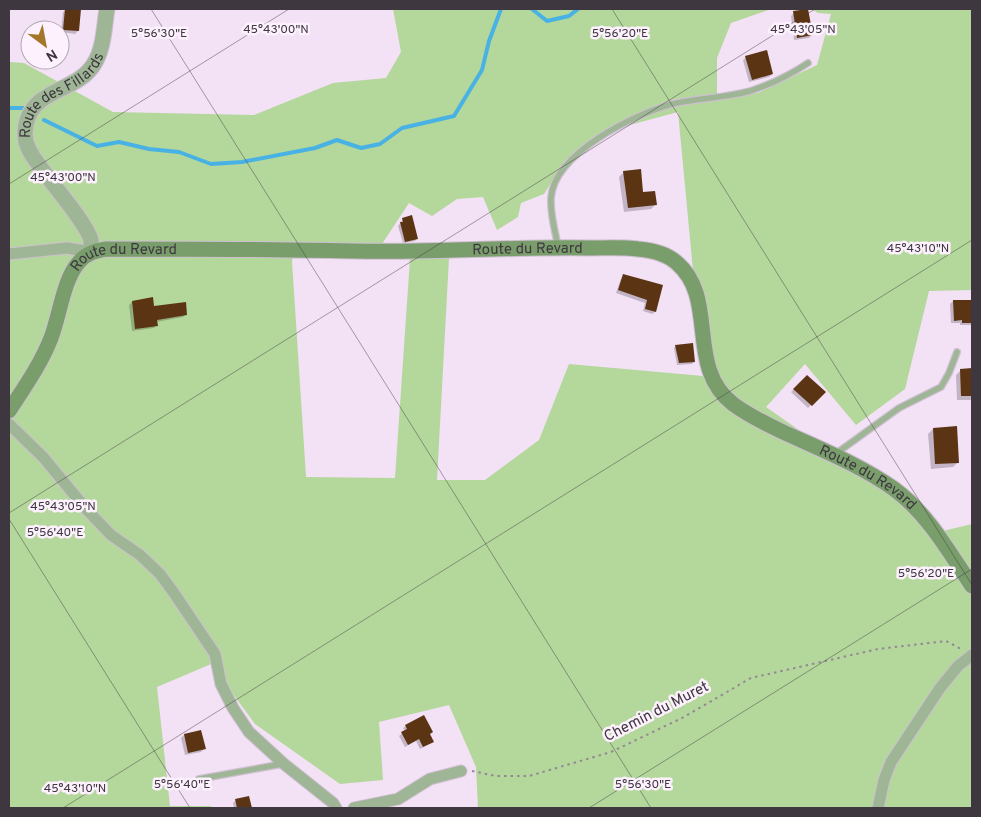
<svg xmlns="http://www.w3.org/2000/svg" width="981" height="817" font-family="Overpass,sans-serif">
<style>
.green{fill:#b4d79b;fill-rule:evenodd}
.shadow{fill:#0003}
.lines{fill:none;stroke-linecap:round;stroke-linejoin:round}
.stream{stroke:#48b2e4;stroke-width:4}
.building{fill:#5a3413}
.service-casing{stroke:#cfbfd1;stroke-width:8}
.minor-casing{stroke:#cfbfd1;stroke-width:13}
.tertiary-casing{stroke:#cfbfd1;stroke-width:17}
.secondary-casing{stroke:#cfbfd1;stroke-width:17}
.path{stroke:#958896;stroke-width:2;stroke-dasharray:2.5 4;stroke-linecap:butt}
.service{stroke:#9eb695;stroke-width:5.5}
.minor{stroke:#9eb695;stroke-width:11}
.tertiary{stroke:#9eb695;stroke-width:15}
.secondary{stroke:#799d6b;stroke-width:15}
.ticks{fill:none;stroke:#3e373f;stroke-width:1;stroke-opacity:0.45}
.labels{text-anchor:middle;stroke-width:5;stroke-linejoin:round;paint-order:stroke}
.street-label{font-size:15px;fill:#3e373f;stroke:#fcf1fd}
.ticks-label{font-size:12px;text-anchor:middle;fill:#3e373f;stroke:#fcf1fd;stroke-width:5;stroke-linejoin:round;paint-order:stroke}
</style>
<rect width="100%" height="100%" fill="#f3e1f5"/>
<path class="green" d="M393,9H771L731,23L717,58V95L758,93L817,65L831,14L818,13L811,9H972V290L929,291L905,389L856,425L805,364L766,407L943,531L972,524V808H478L476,767L449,705L379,722L383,780L340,784L255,724L211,664L157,687L170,806H211V808H9V62L24,63L113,112L254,115L333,83L386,78L401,52ZM678,112L703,376L569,364L539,440L485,480H437L449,258L410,259L395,478L306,477L292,261L296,247H380L409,203L432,216L457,199L483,197L497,230L518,217L521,203L544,194L566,159L626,126Z"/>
<path class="shadow" d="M66,9L80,10L78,31L75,34L61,32L63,12Z
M794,13L812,35L809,38L794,40L791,16Z
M746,57L772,74L769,77L749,82L743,60Z
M624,172L642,194L656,204L651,209L624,212L619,177Z
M403,219L417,238L415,241L403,243L398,226Z
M624,276L661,286L655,312L652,314L643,311L645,303L616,293L621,279Z
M972,300V325H960V323H951L950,304L953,301Z
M132,302L153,308L186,314L183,317L156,322V325L154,328L132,331L129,305Z
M676,346L694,362L692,364L677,365L674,348Z
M961,370H972V400H957L956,375Z
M807,376L824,392L808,408L791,392Z
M933,429L958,462L953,467L931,469L928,434Z
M406,726L429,735L432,742L420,749L416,741L405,747L399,736L405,731L403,728Z
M184,735L204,749L201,752L185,755L181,738Z
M248,798L250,808H234L233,803L236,800Z"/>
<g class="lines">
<path class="stream" d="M532,9L547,21L569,16L578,9
M9,108H24
M44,120L97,146L119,142L149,149L179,152L211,164L242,162L315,148L337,140L361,148L380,144L402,128L454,116L482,70L489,41L501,9"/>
</g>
<path class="building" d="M65,9H81L79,31L63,30Z
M808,9L813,35L797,38L793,11Z
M767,50L773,74L752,80L745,56Z
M641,169L643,192L655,191L657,205L628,208L623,171Z
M412,215L418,239L405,242L400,222H403L402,218Z
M623,274L663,285L656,312L645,309L647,300L618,290Z
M153,297L154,306L186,302L187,315L157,320L158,326L135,329L132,301Z
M953,300H972V323H962V320L954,321Z
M693,343L695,362L679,363L675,345Z
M972,368V396H961L960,369Z
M807,375L826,392L812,406L793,389Z
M957,426L959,463L935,464L933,428Z
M424,715L433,732L430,734L434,742L423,747L419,739L408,745L401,732L407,729L405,725Z
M201,730L206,749L188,753L184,734Z
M249,796L252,808H237L235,799Z"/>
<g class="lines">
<defs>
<path id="service" d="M558,246C555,231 550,214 551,198C554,153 635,114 672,104C697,98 725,98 750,91C772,84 790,75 808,63
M834,455L899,408L941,387L949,373L957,352
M199,779L282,764"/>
<path id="minor" d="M9,254L67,248L91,252
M9,424L43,457L87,510L111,535L140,555L160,574L174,593L215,654L221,684L233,708L249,732L284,764L333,803L336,808
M354,808L398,799L430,779L461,771
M878,808L884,780L891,762L940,688L958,666L972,655"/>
<g id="tertiary">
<path id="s1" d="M91,252C91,248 91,244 91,240C86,222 51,183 39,165C32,156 25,146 25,134C26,87 75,95 94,64C104,48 104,27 107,9"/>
</g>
<g id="secondary">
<path id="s2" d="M9,411C24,388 41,364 51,338C60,315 63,280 79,262C87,253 95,251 106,249C167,249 228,249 289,250C331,250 372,252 414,251C473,250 532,247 591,248C607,248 623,247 638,249C651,250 667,254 677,263C719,299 685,367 733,404C748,415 766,424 783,432C820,449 860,465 894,489C928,514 949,552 972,586"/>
</g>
</defs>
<use href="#service" class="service-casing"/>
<use href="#minor" class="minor-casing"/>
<use href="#tertiary" class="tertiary-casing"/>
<use href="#secondary" class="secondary-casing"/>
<path class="path" d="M472,771L496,776H529L611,752L682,718L751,678L878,649L946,641L961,649"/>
<use href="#service" class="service"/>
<use href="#minor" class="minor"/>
<use href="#tertiary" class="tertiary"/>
<use href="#secondary" class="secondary"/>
</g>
<path class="ticks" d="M151,9L651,808M612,9L972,585M9,184L289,9M9,513L815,9M9,519L190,808M63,808L972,240M589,808L972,569"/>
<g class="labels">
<g class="street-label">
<text dy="5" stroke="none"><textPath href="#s1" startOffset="194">Route des Fillards</textPath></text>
<text dy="5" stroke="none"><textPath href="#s2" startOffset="618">Route du Revard</textPath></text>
<text dy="5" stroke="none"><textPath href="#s2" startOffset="212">Route du Revard</textPath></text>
<text dy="5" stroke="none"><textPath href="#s2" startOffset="1081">Route du Revard</textPath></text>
<text transform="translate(656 711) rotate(-27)" y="5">Chemin du Muret</text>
</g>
</g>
<g class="ticks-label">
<text x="276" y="33">45°43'00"N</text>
<text x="803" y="33">45°43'05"N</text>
<text x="159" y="37">5°56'30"E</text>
<text x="620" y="37">5°56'20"E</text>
<text x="63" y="181">45°43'00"N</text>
<text x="918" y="252">45°43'10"N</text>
<text x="63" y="510">45°43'05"N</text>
<text x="55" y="536">5°56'40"E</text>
<text x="926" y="577">5°56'20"E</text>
<text x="182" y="788">5°56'40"E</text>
<text x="643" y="788">5°56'30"E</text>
<text x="75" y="792">45°43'10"N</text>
</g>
<rect width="981" height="817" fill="none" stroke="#3e373f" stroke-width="20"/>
<g transform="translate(45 45) rotate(148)"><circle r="24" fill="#fcf1fd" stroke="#b0a7b1"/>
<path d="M0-4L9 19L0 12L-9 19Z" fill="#a5762a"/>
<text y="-8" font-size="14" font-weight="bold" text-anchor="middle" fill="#3e373f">N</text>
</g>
</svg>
